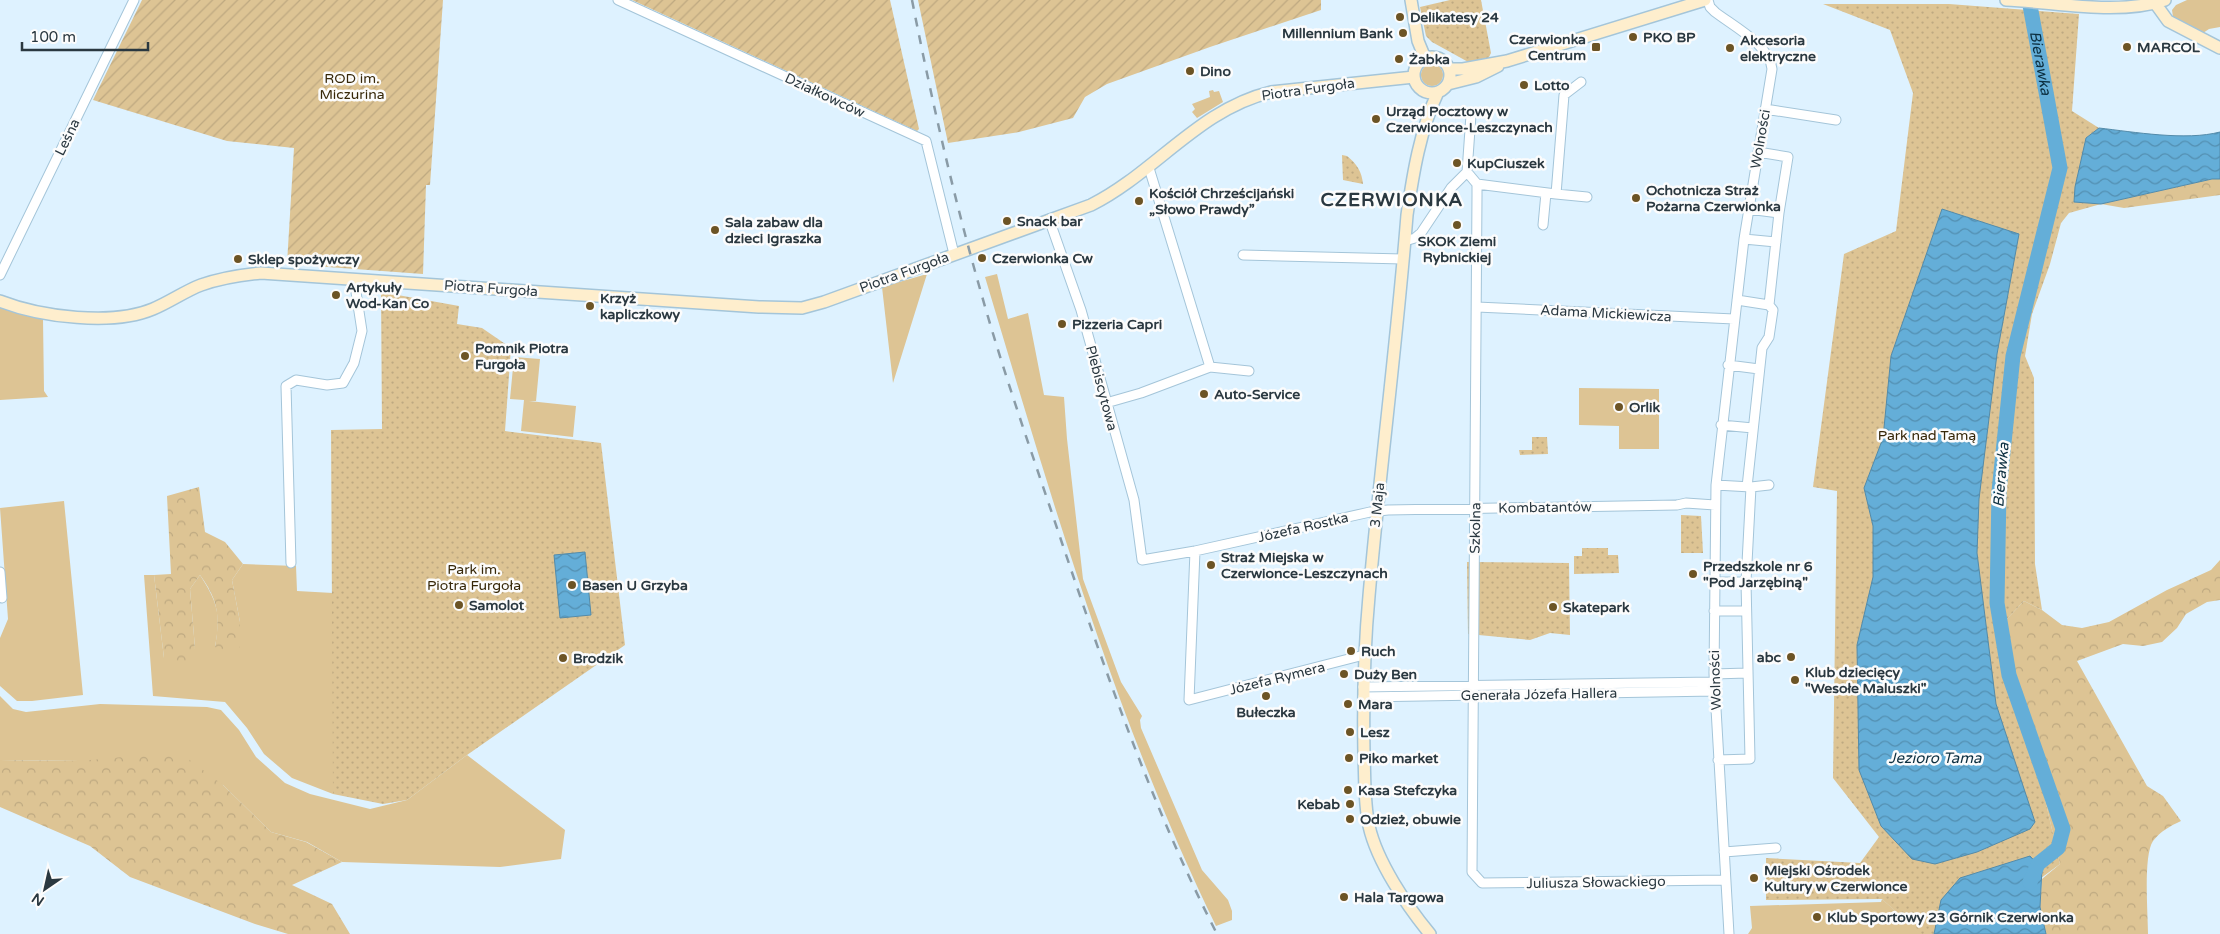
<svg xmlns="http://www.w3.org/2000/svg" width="2220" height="934" font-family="'Varela Round',sans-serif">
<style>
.grass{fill:#ddc494}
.forest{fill:url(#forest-crowns)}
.park{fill:url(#park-dots)}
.garden{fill:url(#garden-furrows)}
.water{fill:url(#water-waves);stroke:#538baa}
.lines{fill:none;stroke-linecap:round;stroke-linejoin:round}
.river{stroke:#64aed8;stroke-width:15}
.street-casing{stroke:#a4c5d9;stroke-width:11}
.secondary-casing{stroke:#a4c5d9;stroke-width:14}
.street{stroke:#fff;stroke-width:9}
.secondary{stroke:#feeecd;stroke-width:11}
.rail{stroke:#8a9ba6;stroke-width:2.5;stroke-dasharray:9 9;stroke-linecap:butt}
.poi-dot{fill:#6c5425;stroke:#fcfcfc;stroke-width:2}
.labels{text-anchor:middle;stroke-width:5;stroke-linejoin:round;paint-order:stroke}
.poi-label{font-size:14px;font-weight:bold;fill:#2a3840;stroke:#fcfcfc;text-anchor:start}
.park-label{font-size:14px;fill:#362708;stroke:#fcfcfc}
.street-label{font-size:14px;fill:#2a3840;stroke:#fcfcfc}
.water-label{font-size:15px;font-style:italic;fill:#0c2f40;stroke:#fcfcfc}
.district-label{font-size:19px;font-weight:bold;letter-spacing:1px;fill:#2a3840;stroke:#fcfcfc}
</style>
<defs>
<pattern id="forest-crowns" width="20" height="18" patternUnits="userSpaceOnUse" patternTransform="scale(1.25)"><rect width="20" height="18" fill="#ddc494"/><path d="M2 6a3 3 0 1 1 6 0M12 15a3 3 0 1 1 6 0" fill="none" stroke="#bea981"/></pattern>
<pattern id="park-dots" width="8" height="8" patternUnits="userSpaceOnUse" patternTransform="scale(1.25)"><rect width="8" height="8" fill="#ddc494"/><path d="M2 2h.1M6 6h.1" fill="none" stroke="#bea981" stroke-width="1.8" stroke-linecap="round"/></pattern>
<pattern id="garden-furrows" width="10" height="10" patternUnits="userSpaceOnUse" patternTransform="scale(1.25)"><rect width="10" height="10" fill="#ddc494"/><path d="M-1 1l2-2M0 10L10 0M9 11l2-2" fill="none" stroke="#bea981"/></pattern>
<pattern id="water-waves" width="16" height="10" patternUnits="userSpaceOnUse" patternTransform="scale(1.25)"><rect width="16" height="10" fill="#64aed8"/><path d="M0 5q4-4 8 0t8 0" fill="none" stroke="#538fb1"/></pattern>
</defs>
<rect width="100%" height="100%" fill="#def2ff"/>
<path class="grass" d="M2187,0H2220V27L2209,29L2203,33L2179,22L2173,17L2172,10L2176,5Z
M1421 75a11 11 0 1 1 22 0a11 11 0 1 1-22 0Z
M1213,90L1214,92L1219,91L1223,102L1197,118L1192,112L1195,109L1192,104L1210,97L1209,91Z
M927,274L893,383L882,287Z
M997,274L1008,319L1028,313L1044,395L1064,397L1067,439L1083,579L1121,682L1142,716L1140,720L1141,728L1202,870L1228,900L1232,911V920L1216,926C1115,719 1051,497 985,277Z
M0,306L43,319L44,391L48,397L0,400Z
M514,357L540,359L536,401H529L576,406L573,437L521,431L524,400L510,399Z
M1579,388L1659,389V449H1619V426L1579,425Z
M64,501L83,695L32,701H17L0,686V638L8,619L0,508Z
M243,564L296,566L297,591L333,593V794L292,778L264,754L247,728L225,702L153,696L144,575H154L164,658L195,648L190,589L200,575C218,603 221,614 215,647H240V622L232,580Z
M0,696L13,709L26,712L100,704L207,707L221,710L239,730L256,757L285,783L310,794L370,809L407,800L467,755L565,830L561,859L500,867L342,862L307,842L271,832L223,785L79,761L0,760Z
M1882,899L1921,934H1748L1752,928L1750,906L1881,902Z"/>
<path class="forest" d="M2212,179H2220V195L2124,208L2101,204Z
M199,487L205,532L225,542L243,564L232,580L240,622V647L233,653L215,647C220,617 219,601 200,575L190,589L195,648L185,667H173L164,658L154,575L171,574L167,496Z
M2220,560V600L2207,602L2186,614L2177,628L2162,642L2143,646L2123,644L2077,661L2147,786L2163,796L2181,821C2170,826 2161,831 2153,841C2143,856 2148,914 2148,934H2046L2040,907L2042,879L2060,864L2004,622L2024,601L2042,610L2062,625L2082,628L2109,622L2167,590L2211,570Z
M179,752L223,785L271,832L306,842L342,862L292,885L332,904L350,934H288L255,924L130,877L90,846L0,807V760L79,761Z"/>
<path class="park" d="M1450,0H1481L1491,53L1488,59L1470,63L1432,42L1426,36L1420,7Z
M1823,4H1949L2079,14L2072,111L2099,128L2086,138L2074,202L2101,204L2069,213L2061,223L2050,264L2032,314L2025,356L2034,378L2035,564L2042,610L2024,601L2004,622L2060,864L1966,934H1920L1882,899L1766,900V858L1860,863L1879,837L1833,778L1837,491L1813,487L1844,254L1896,231L1913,93L1890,30Z
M1342,155L1347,156C1357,164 1362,172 1363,184L1343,180Z
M381,292L459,306L457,324L482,328L511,348L505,431L601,443L625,645L467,755L407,800L383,804L333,794L331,430L382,429Z
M1532,437H1547L1548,454L1520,455L1519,450H1532Z
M1681,515L1701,516L1703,553H1681Z
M1582,548H1608V555H1618L1619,573L1574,574V556H1582Z
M1467,562L1569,563L1570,635L1550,633L1530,640L1468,634Z"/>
<path class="garden" d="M142,0H443L430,185H426L423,274L287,264L294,148L227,141L93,100Z
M632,0H890L919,129L917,131Z
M918,0H1321V10L1210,47L1107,84L1085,97L1073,118L1019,132L948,143Z"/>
<path class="water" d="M2099,128C2134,132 2186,141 2220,132V179H2212L2101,204L2074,202L2075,187L2086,138Z
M1942,209L2019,234L1997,354L1979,499L1977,553L1996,704L2035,822L2030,829L1977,852L1935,864L1912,859L1881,826L1859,770L1857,645L1873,577V526L1864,488L1883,438L1891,356Z
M585,552L591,615L560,618L554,555Z
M2030,856L2042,869L2040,907L2046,934H1934L1941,900L1960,878Z"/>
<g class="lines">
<path class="river" id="s1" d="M2029,0L2060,168L2013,356L1999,491L1997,603L2009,675L2063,829L2058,848L2038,864L2030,882"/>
<defs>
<path id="street" d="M618,0L926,141L954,254
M1708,0L1710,7L1715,12C1733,26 1770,45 1772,69L1744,239L1716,485L1714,674L1729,934
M1765,109L1836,120
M1467,172L1471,115
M1477,184L1556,194L1564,95L1581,82
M1556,194L1587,197
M1748,209L1779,213
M1049,219L1081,310L1134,500L1142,560L1195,551L1370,512L1388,510L1677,505L1686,503L1715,505
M1543,225L1546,193
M1744,239L1776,242
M1405,241L1415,238L1421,233L1451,188L1467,172L1477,184V195L1472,872L1482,883L1725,880
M1243,255L1403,259
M0,275L134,0
M1737,300L1769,305
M1477,307L1734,319
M1728,365L1759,369
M1210,367L1249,371
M1106,403L1141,393L1210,367L1149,168
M1721,425L1753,428
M1716,485L1751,487L1769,485
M1747,487L1762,348L1769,337L1773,310L1769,305L1779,213L1788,157L1758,152
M1195,551L1189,700L1364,655
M291,563L286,386L296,380L327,385L343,383L354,363L362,331L354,279
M0,572L2,598
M1714,582H1746
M1714,611H1746
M1714,674L1747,673
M1363,687L1714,682
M1363,697L1715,691
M1718,760L1750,759L1746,582L1751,487
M1724,852L1776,848"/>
<path id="secondary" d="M1411,0L1418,41L1425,58
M2006,0C2056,2 2117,16 2165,0
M2155,3L2168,21L2220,48
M1414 75a18 18 0 1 1 36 0a18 18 0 1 1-36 0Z
M1449,69H1463L1507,61L1705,0
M1448,84L1476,77L1498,66
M0,301C41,317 113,326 153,309C170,302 185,291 201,285C221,278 240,275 261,273L759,307L802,308L824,302L1091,205C1155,173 1199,109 1271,92L1414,77
M1430,934C1407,906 1377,862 1369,826C1364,803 1365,778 1364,755C1363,701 1364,649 1369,596C1380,469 1397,342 1407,215C1413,174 1420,130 1438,92"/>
</defs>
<use href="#street" class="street-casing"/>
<use href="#secondary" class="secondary-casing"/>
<use href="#street" class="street"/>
<use href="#secondary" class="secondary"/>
<path class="rail" d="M912,0C931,97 953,194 980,289C1004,375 1034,459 1062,543C1107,676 1153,809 1217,934"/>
</g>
<g class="poi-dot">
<circle cx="1400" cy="17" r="5"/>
<circle cx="1403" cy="33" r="5"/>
<circle cx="1633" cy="37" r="5"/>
<rect x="1591" y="42" width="10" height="10" rx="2.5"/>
<circle cx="2127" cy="47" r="5"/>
<circle cx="1730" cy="48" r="5"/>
<circle cx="1399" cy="59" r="5"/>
<circle cx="1190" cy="71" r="5"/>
<circle cx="1524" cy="85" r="5"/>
<circle cx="1376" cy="119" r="5"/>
<circle cx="1457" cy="163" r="5"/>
<circle cx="1636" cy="198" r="5"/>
<circle cx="1139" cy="201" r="5"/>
<circle cx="1007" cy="221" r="5"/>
<circle cx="1457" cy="225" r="5"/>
<circle cx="715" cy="230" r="5"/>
<circle cx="982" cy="258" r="5"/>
<circle cx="238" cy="259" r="5"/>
<circle cx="336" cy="295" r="5"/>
<circle cx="590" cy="306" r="5"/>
<circle cx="1062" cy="324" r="5"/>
<circle cx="465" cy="356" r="5"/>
<circle cx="1204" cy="394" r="5"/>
<circle cx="1619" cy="407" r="5"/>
<circle cx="1211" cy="565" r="5"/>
<circle cx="1693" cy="574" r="5"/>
<circle cx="572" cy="585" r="5"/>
<circle cx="459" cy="605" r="5"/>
<circle cx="1553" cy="607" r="5"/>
<circle cx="1351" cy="651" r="5"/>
<circle cx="1791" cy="657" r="5"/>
<circle cx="563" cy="658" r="5"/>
<circle cx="1344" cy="674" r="5"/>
<circle cx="1795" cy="680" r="5"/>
<circle cx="1266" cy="696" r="5"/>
<circle cx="1348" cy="704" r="5"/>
<circle cx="1350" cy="732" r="5"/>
<circle cx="1349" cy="758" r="5"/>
<circle cx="1348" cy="790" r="5"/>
<circle cx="1350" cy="804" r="5"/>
<circle cx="1350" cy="819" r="5"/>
<circle cx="1754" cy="878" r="5"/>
<circle cx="1344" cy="897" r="5"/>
<circle cx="1817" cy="917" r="5"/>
</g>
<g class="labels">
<g class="poi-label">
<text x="1410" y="22">Delikatesy 24</text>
<text x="1393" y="38" text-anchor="end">Millennium Bank</text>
<text x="1643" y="42">PKO BP</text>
<text x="1586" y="44" text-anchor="end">Czerwionka<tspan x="1586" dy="16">Centrum</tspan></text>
<text x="1740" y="45">Akcesoria<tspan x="1740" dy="16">elektryczne</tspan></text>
<text x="2137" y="52">MARCOL</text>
<text x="1409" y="64">Żabka</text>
<text x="1200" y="76">Dino</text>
<text x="1534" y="90">Lotto</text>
<text x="1386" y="116">Urząd Pocztowy w<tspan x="1386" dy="16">Czerwionce-Leszczynach</tspan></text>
<text x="1467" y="168">KupCiuszek</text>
<text x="1646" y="195">Ochotnicza Straż<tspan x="1646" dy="16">Pożarna Czerwionka</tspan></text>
<text x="1149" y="198">Kościół Chrześcijański<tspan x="1149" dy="16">„Słowo Prawdy”</tspan></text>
<text x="1017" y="226">Snack bar</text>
<text x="725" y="227">Sala zabaw dla<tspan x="725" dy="16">dzieci Igraszka</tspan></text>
<text x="1457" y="246" text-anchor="middle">SKOK Ziemi<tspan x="1457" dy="16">Rybnickiej</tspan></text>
<text x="992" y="263">Czerwionka Cw</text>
<text x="248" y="264">Sklep spożywczy</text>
<text x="346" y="292">Artykuły<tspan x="346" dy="16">Wod-Kan Co</tspan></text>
<text x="600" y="303">Krzyż<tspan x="600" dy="16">kapliczkowy</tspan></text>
<text x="1072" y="329">Pizzeria Capri</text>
<text x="475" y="353">Pomnik Piotra<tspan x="475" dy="16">Furgoła</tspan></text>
<text x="1214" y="399">Auto-Service</text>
<text x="1629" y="412">Orlik</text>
<text x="1221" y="562">Straż Miejska w<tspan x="1221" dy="16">Czerwionce-Leszczynach</tspan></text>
<text x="1703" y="571">Przedszkole nr 6<tspan x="1703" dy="16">"Pod Jarzębiną"</tspan></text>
<text x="582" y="590">Basen U Grzyba</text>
<text x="469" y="610">Samolot</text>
<text x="1563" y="612">Skatepark</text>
<text x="1361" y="656">Ruch</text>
<text x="1781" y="662" text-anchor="end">abc</text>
<text x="573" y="663">Brodzik</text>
<text x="1805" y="677">Klub dziecięcy<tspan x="1805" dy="16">"Wesołe Maluszki"</tspan></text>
<text x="1354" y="679">Duży Ben</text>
<text x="1358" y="709">Mara</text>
<text x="1266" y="717" text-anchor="middle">Bułeczka</text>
<text x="1360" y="737">Lesz</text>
<text x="1359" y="763">Piko market</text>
<text x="1358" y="795">Kasa Stefczyka</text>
<text x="1340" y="809" text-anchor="end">Kebab</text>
<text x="1360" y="824">Odzież, obuwie</text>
<text x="1764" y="875">Miejski Ośrodek<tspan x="1764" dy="16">Kultury w Czerwionce</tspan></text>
<text x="1354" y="902">Hala Targowa</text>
<text x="1827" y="922">Klub Sportowy 23 Górnik Czerwionka</text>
</g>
<g class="park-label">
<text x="352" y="83">ROD im.<tspan x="352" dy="16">Miczurina</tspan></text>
<text x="1927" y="440">Park nad Tamą</text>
<text x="474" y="574">Park im.<tspan x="474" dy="16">Piotra Furgoła</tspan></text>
</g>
<g class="street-label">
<text transform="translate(1308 89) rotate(-8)" y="5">Piotra Furgoła</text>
<text transform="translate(825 95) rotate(25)" y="5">Działkowców</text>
<text transform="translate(67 137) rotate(-64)" y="5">Leśna</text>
<text transform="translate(1760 139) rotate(-80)" y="5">Wolności</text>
<text transform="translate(904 272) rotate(-20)" y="5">Piotra Furgoła</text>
<text transform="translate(491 288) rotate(4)" y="5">Piotra Furgoła</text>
<text transform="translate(1606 313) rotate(3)" y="5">Adama Mickiewicza</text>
<text transform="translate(1102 388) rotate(75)" y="5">Plebiscytowa</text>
<text transform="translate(1377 505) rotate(-84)" y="5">3 Maja</text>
<text transform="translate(1545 507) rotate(-1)" y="5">Kombatantów</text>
<text transform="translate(1303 527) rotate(-13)" y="5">Józefa Rostka</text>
<text transform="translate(1475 528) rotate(-89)" y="5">Szkolna</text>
<text transform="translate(1277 678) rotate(-14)" y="5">Józefa Rymera</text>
<text transform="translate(1715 680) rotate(-92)" y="5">Wolności</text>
<text transform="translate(1539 694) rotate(-1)" y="5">Generała Józefa Hallera</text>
<text transform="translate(1596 882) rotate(-1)" y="5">Juliusza Słowackiego</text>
</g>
<g class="water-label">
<text dy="5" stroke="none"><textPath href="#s1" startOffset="64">Bierawka</textPath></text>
<text transform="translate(2001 475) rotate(-85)" y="5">Bierawka</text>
<text x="1935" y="763">Jezioro Tama</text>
</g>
<g class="district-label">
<text x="1392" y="206">CZERWIONKA</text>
</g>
</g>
<g transform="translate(45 889) rotate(214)" stroke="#fcfcfc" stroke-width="4" paint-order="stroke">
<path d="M0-4L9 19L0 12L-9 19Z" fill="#2a3840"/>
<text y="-8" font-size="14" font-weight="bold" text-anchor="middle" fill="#2a3840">N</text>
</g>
<path d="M22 42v8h126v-8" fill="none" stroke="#2a3840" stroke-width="2.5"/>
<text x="30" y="42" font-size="15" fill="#2a3840" stroke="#fcfcfc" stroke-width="4" paint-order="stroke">100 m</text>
</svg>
